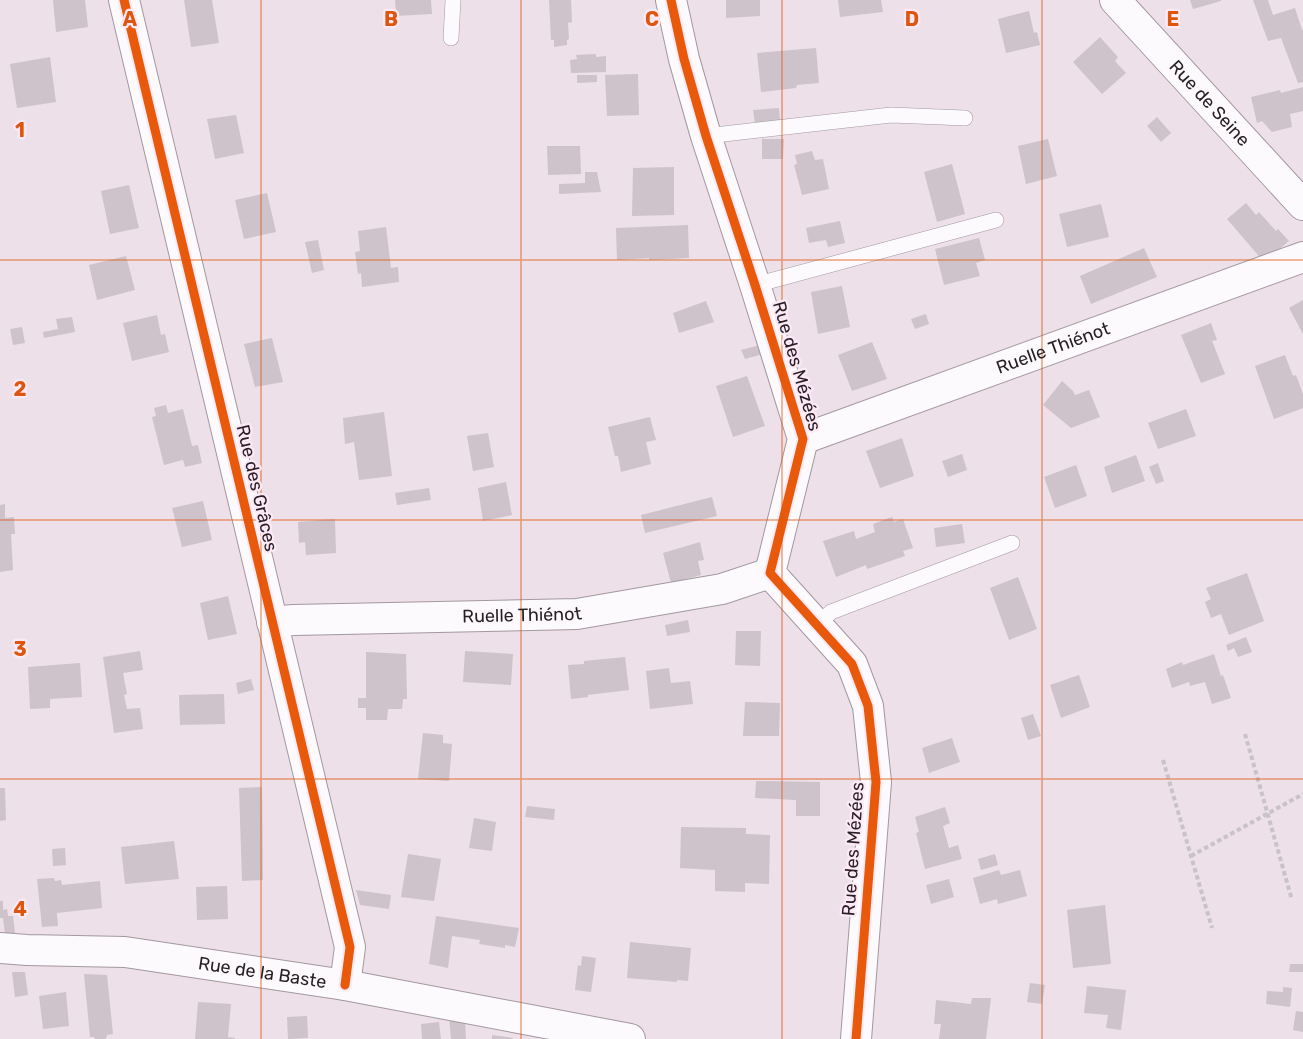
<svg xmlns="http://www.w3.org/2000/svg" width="1303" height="1039" font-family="Rubik,sans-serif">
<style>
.building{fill:#cec3ca}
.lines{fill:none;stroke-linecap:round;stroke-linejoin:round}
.lane-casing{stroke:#a3989f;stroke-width:16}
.street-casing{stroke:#a3989f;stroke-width:32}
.path{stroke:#c7c3c6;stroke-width:4;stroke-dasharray:4.5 3;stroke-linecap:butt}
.lane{stroke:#fcfafc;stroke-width:15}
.street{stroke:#fcfafc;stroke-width:30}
.cycleway-casing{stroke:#fce9f5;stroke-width:13}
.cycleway{stroke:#e8590c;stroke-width:9}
.grid{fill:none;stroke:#de560d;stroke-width:1.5;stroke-opacity:0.55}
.labels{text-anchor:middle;stroke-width:4.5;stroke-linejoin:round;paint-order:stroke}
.street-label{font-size:18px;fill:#271f24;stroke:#fce9f5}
.grid-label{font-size:20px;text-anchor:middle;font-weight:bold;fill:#de560d;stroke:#fce9f5;stroke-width:4.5;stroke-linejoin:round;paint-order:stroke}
</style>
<rect width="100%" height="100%" fill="#ede0e8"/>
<path class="building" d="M53,0H85L88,27L56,32Z
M184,0H212L219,43L191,47Z
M395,0H431L432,14L396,16Z
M549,0H571L572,22L568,23L569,39L567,40V45L554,47V40H551Z
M726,0H760V16L726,18Z
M838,0H881L883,12L840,17Z
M1190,0H1221V1L1193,9Z
M1253,0H1268L1273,15L1295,8L1302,30H1303V82L1298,83L1281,38L1268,41Z
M1029,11L1034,33L1037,32L1040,45L1006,53L998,19Z
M1100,37L1118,57L1115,61L1126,73L1102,94L1073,62Z
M816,48L819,83L797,85L796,88L761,92L757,53Z
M596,54V57L606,56V72L571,73L570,60L577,59L576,55Z
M50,57L56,102L17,108L10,64Z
M638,74L639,115L607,116L605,75Z
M577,75H597V82L577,83Z
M1303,87V111L1290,114L1292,127L1272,132L1262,121L1257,123L1251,97L1280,90L1281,93Z
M779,108L780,121L755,124L753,110Z
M236,115L244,153L215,159L207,119Z
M1157,117L1171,133L1161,142L1147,126Z
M762,139H784L783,159H762Z
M1048,139L1057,176L1026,184L1018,146Z
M547,146H580L581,174L548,175Z
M812,151L815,160L823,159L829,189L802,195L794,165L797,164L795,155Z
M952,164L965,214L937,222L924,172Z
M674,167V215L632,216L633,168Z
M585,172H597L601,192L559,194V184L585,183Z
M129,185L139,228L110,234L101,191Z
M267,193L276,232L244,239L235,200Z
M1246,203L1256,215L1259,212L1276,231L1278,229L1289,241L1264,262L1227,219Z
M1101,204L1109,237L1067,247L1059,214Z
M840,221L845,243L828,247L826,240L809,243L806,228Z
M688,225L689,258L649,260V258L617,260L616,228Z
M386,227L391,268L398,267L399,282L362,287L361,273L358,274L355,252L360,251L358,231Z
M979,238L985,260L976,263L980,276L944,285L935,249Z
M318,240L324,270L312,273L305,242Z
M1144,248L1157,277L1091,304L1080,276Z
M126,256L135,290L97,300L89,265Z
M842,286L850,327L818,334L811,292Z
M1303,300V334L1289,308Z
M706,301L714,322L679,333L673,313Z
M926,314L929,324L915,329L911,319Z
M157,315L161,335L165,334L169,352L132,361L123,323Z
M72,317L75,332L44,338L43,332L58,329L56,319Z
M1211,323L1217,340L1212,341L1225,374L1201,383L1181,335Z
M22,327L25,343L13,345L10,329Z
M272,338L283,382L255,387L244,344Z
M872,342L887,379L852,391L838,355Z
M760,345L763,354L745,359L741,350Z
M1285,355L1293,376L1296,375L1303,394V408L1274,419L1255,366Z
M747,376L765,426L733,437L716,386Z
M1062,381L1073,391L1075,395L1089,390L1100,417L1071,428L1043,405Z
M166,405L168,413L183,409L192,446L198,445L202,463L185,467L183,460L164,465L152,417L156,416L154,408Z
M1186,409L1196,436L1158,449L1148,423Z
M384,412L392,476L359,480L354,442L345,444L343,418Z
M650,417L656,440L646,442L651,464L621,472L618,456H615L608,427Z
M488,433L494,467L473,471L467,436Z
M902,438L914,476L880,488L866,451Z
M962,454L967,470L948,477L942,461Z
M1136,455L1145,481L1112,493L1104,467Z
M1158,463L1164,481L1156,484L1149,467Z
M1076,465L1087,496L1055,508L1044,477Z
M506,482L512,515L483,521L478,488Z
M429,488L431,500L397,505L395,493Z
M712,497L717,516L645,533L641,515Z
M203,501L212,540L182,547L172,508Z
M5,504V518L14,517L15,534H11L13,570L0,572V505Z
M892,517L894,522L903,519L913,548L903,551L905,556L867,569L866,565L836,577L823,541L854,531L856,539L875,532L873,524Z
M335,519L336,553L306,555L305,542L299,543L298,522Z
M962,524L965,543L936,547L934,528Z
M700,542L704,560L698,561L701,575L671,583L663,553Z
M1247,573L1264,621L1229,635L1221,614L1211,618L1205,602L1211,599L1206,588Z
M1018,577L1037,629L1009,640L990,588Z
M228,596L237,634L208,640L200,603Z
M688,620L690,632L667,636L665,625Z
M736,631H761L760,666L735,665Z
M1246,637L1252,652L1238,657L1234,648L1228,651L1226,645Z
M140,651L143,670L123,673L127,694L124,695L127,709L140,708L143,729L114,733L103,657Z
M465,651L513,654L511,685L463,682Z
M366,652L406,654L407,699H403L402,709H388L387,720H366V708H358V698H366Z
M1214,654L1221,676L1223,675L1231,698L1212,704L1205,682L1190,686L1189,682L1172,688L1166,669L1182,662L1183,665Z
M625,657L629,690L588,695V697L571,699L568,665L584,664V661Z
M80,663L82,697L50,699V708L30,709L28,667Z
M669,668L671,683L690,681L693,704L650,709L646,671Z
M1079,675L1090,707L1061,718L1050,685Z
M251,679L254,690L238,694L236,683Z
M224,694L225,724L180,725L179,695Z
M745,702L780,703L779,736H743Z
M1033,714L1041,736L1028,740L1021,718Z
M423,733L443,735V743L452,744L449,781L418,779Z
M952,738L960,762L929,773L922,748Z
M756,781L820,782V816H796V800L755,798Z
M262,787L263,880L242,881L239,788Z
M0,788H5L6,820L0,821Z
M527,806L555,809L554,820L525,817Z
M945,807L950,823L943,826L949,848L958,845L962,859L925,869L916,833L919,832L915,817Z
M474,818L496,822L492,851L469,848Z
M681,827L746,828V834L770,835L769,884L745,883V892L715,891V870L680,868Z
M174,841L179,879L125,884L121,847Z
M65,848L66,865L53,866L52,849Z
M408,854L441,859L434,901L401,897Z
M995,854L998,865L981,870L978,859Z
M999,870L1001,875L1020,870L1027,896L998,904L997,899L980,904L973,878Z
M54,878L55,881L61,880L62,885L100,881L102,908L57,913L58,926L42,927L37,879Z
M949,879L954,897L931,904L926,885Z
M227,886L228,919L197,920L196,887Z
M356,890L391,895L389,909L360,905Z
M0,901H3V910L7,909L8,916H13L15,933L5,934L3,918H0Z
M1105,905L1111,964L1073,968L1067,910Z
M436,916L519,928L515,947L505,945V948L479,944L480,940L452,936L448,968L429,964Z
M630,942L691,948L688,981L677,980V982L627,978Z
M582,956L596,958L591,992L575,990L578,965L581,966Z
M1290,964H1303V972H1289Z
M12,972H25L28,995L15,997Z
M84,974L107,975L113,1034L107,1035L106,1039H95L94,1037H90Z
M1030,983L1045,985L1042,1004L1027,1002Z
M1087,986L1126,990L1121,1030L1106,1028L1108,1015L1084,1013Z
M1283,987L1292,988L1290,1007L1266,1004L1267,991L1283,992Z
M66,992L69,1026L43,1029L39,996Z
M972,998H991L986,1039H939L941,1024H934L936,1000L971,1004Z
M198,1002L231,1004L228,1037L235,1038V1039H195Z
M1296,1011L1303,1012V1032L1293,1030Z
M307,1016L308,1038L288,1039L287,1017Z
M449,1017L465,1021L466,1039H451Z
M439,1022L441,1039H422L421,1024Z
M492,1035L513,1038V1039H492Z"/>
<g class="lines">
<defs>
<path id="lane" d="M451,38L453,0
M706,136L891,115L965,118
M755,285L996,220
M816,625L831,612L1012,543"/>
<g id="street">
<path d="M124,0L350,947L345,985"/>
<path d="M671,0L684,59L706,136L755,285L803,439L770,573L852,664L868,706L876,782L856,1039"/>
<path id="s1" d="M1115,0L1303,205"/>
<path id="s2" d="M803,439L1303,257"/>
<path id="s3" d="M272,622L293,620L577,614L722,589L770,573"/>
<path id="s4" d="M0,948L27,950L125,952L345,985L630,1039"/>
</g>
</defs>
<use href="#lane" class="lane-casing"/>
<use href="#street" class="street-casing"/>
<path class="path" d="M1245,734L1292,900
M1163,760L1212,928
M1191,856L1303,794"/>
<use href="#lane" class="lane"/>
<use href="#street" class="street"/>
<defs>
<path id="cycleway" d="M124,0L350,947L345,985
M671,0L684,59L706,136L755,285L803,439L770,573L852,664L868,706L876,782L856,1039"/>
</defs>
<use href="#cycleway" class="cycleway-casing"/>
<use href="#cycleway" class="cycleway"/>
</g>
<path class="grid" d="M261,0V1039M521,0V1039M782,0V1039M1042,0V1039M0,260H1303M0,520H1303M0,779H1303"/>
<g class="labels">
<g class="street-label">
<text dy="6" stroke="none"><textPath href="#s1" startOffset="140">Rue de Seine</textPath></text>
<text dy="6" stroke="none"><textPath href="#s2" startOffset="266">Ruelle Thiénot</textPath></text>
<text transform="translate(797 366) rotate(74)" y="6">Rue des Mézées</text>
<text transform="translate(257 488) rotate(77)" y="6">Rue des Grâces</text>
<text dy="6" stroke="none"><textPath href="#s3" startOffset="250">Ruelle Thiénot</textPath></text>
<text transform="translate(853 849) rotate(-86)" y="6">Rue des Mézées</text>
<text dy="6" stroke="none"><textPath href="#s4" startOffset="264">Rue de la Baste</textPath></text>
</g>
</g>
<g class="grid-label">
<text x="130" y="26">A</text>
<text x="391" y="26">B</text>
<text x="652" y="26">C</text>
<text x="912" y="26">D</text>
<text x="1173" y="26">E</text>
<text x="20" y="137">1</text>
<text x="20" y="396">2</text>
<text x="20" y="656">3</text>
<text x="20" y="916">4</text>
</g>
</svg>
